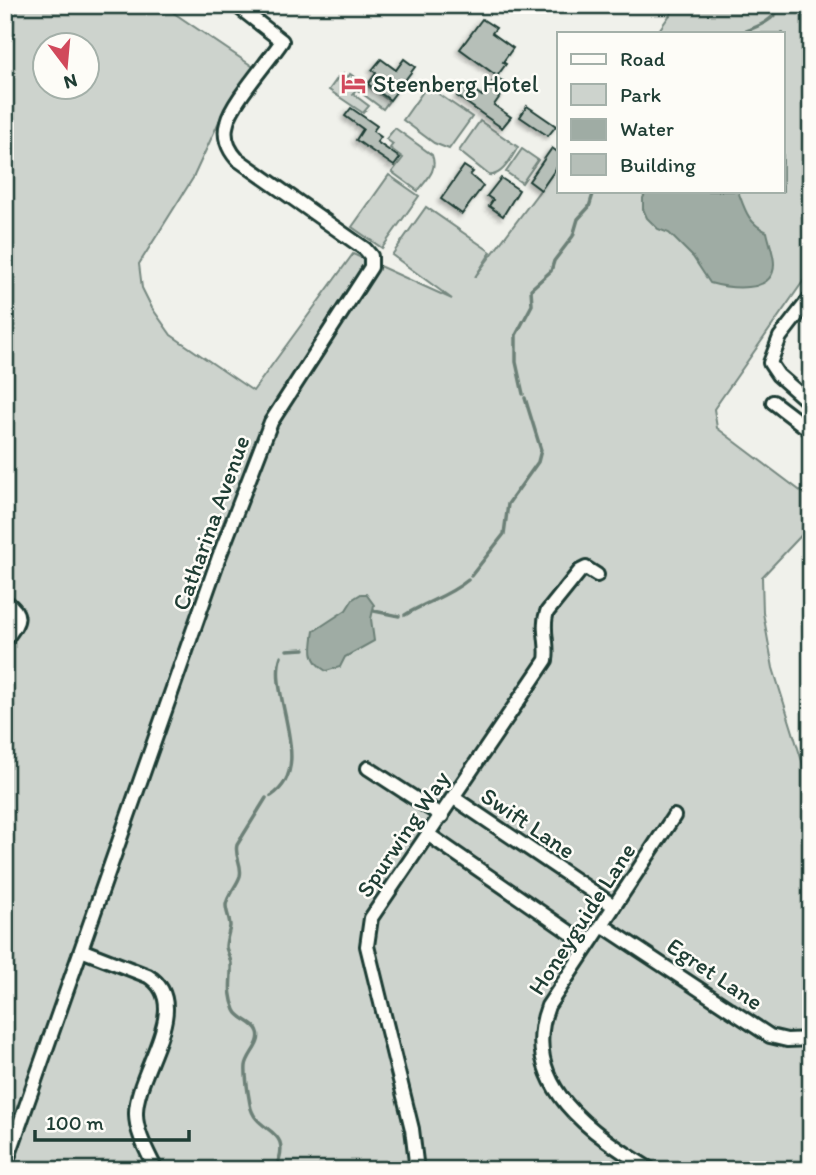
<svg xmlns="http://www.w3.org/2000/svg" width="816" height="1175" font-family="Itim,sans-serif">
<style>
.green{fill:#cdd3cd;stroke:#768880;stroke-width:2;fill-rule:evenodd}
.water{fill:#9faca4;stroke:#6c8077;stroke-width:2}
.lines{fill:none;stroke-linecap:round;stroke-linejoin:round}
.stream{stroke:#6c8077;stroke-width:3.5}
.building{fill:#b6bfb8;stroke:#1f3d34;stroke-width:2;filter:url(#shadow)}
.minor-casing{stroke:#1f3d34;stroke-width:18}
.minor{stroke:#fdfcf7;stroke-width:12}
.labels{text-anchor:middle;stroke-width:5;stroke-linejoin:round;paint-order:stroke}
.poi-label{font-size:24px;fill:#1f3d34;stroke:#fdfcf7;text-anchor:start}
.street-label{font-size:24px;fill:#1f3d34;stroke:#fdfcf7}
</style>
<defs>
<filter id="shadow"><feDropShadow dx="-3" dy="3" stdDeviation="2" flood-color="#0004"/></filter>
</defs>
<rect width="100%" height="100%" fill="#f0f1eb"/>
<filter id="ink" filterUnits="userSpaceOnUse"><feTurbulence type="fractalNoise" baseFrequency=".0143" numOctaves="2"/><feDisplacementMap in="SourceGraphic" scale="14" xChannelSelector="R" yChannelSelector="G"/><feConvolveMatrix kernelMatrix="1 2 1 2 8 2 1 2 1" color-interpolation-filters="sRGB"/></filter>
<g filter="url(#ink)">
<path class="green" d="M5,5H162L255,68L222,115L193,178L139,264L142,288L152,308L171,335L253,391L353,254L452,299L392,255L426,207L491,252L475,277L559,165V191H783V33H657L677,5H811V270L714,409L717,428L811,499V525L762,577L763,613L773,668L811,790V1170H5ZM46,46H88V88H46Z
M344,74L348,77L350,74L389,101L383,109L356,89L353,94L369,106L363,113L329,90L339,76L342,77Z
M427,86L472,117L449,149L434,143L403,120Z
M480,121L518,147C511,158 502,177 489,175L459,151Z
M395,128L432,155C438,170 427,179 418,191L392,172L403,158L390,148L393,144L386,139Z
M522,149L538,160L522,183L506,172Z
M389,175L419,196L382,248L352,227Z"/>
<path class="water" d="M647,191H738C745,210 748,223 767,232C769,242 774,254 774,264C774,295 728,288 710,283L693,257L669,233L658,229L647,218L643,209V198Z
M361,594H366L374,605L371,619L374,641L345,657L340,667L326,671C309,661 311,649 314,631L346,610L353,599Z"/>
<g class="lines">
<path class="stream" d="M741,33C759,26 772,22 782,5
M523,394L516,362V335L532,305L531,289L551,271L554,261L573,236L578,219L589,207L594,191
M471,576L504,534L508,504L538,462L541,450L525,398
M374,611L399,616
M405,615C426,602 449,596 468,580
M287,650L304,649
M271,796C317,767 267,693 281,656
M266,798L237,845C234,856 243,865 240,876C237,886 227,895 226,905C226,912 230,919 230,926C229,933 226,940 226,947C227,952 230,957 231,963C232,982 227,990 235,1010C239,1020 255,1022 258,1032C262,1044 247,1055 246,1066C245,1077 248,1093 250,1104C255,1136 296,1125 275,1170"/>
</g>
<path class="building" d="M482,19L496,28L492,33L513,48L503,62L506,64L497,76L460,49Z
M381,59L396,70L404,59L415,67L390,100L368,84L376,73L372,70Z
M496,77L508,85L494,105L511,117L502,128L457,96L466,84L482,96Z
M527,106L556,126L548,136L520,117Z
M351,108L377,126L373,131L381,137L377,142L400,158L394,166L356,140L363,129L345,116Z
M552,148L559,153V164L541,190L529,181Z
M464,166L473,172L470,175L483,186L462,214L441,199Z
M501,178L519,190L503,216L489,206L493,200L487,196Z"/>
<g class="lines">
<defs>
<path id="minor" d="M811,297L780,337L770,363L778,375L811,404
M773,402L811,431
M5,601C26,616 17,623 5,640
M368,768L442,816
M454,798L614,906
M429,835L588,945
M602,925L770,1036L787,1040L811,1039
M81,950L148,976C195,1005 135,1072 136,1114C136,1133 148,1153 156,1170
M5,1166L219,557L271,422L371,267V256L365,249L237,159C228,149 223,136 227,123C231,103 269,61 282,41L236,5
M417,1170L412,1129L367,946L371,918L546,660C549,644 541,628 547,612L580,571L586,568L597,575
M651,1170C593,1134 518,1085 548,1006L674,816"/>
</defs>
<use href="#minor" class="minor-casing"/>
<use href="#minor" class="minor"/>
</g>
</g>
<defs>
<symbol id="hotel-bare" viewBox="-9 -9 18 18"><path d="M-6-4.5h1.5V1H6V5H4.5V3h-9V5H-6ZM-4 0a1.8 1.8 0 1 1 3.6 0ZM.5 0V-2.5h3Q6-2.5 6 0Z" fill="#d1495b" stroke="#fdfcf7" stroke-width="2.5" paint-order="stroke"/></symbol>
</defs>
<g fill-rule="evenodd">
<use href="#hotel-bare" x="336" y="66" width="35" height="35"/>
</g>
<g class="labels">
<g class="poi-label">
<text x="373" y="92">Steenberg Hotel</text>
</g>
<g class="street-label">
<text transform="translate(211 523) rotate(-70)" y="8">Catharina Avenue</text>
<text transform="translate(528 823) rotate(34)" y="8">Swift Lane</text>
<text transform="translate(403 834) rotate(-56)" y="8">Spurwing Way</text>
<text transform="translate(582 919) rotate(-57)" y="8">Honeyguide Lane</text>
<text transform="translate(715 974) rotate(34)" y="8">Egret Lane</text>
</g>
</g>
<rect width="816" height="1175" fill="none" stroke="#fdfcf7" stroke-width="28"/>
<rect x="14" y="14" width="788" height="1147" fill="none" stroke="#1f3d34" stroke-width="2.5" filter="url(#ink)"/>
<rect x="557" y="32" width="228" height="161" fill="#fdfcf7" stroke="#a4b0a9" stroke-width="2"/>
<rect x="571" y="54" width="35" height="10" fill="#fdfcf7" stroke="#a4b0a9" stroke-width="2"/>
<text x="620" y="66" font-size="21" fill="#1f3d34">Road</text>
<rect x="571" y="84" width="35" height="21" fill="#cdd3cd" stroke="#a4b0a9" stroke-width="2"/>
<text x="620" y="102" font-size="21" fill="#1f3d34">Park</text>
<rect x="571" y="119" width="35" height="21" fill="#9faca4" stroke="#a4b0a9" stroke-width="2"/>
<text x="620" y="136" font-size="21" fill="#1f3d34">Water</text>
<rect x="571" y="154" width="35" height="21" fill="#b6bfb8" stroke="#a4b0a9" stroke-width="2"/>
<text x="620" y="172" font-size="21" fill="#1f3d34">Building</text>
<g transform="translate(66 66) rotate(164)"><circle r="33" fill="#fdfcf7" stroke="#a4b0a9" stroke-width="2"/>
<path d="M0-5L12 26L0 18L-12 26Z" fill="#d1495b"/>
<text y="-10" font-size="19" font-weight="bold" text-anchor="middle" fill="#1f3d34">N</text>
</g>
<path d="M35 1130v10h154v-10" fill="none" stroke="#1f3d34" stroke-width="3.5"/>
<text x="46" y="1130" font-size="21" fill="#1f3d34" stroke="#fdfcf7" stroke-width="5" paint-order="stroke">100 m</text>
</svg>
